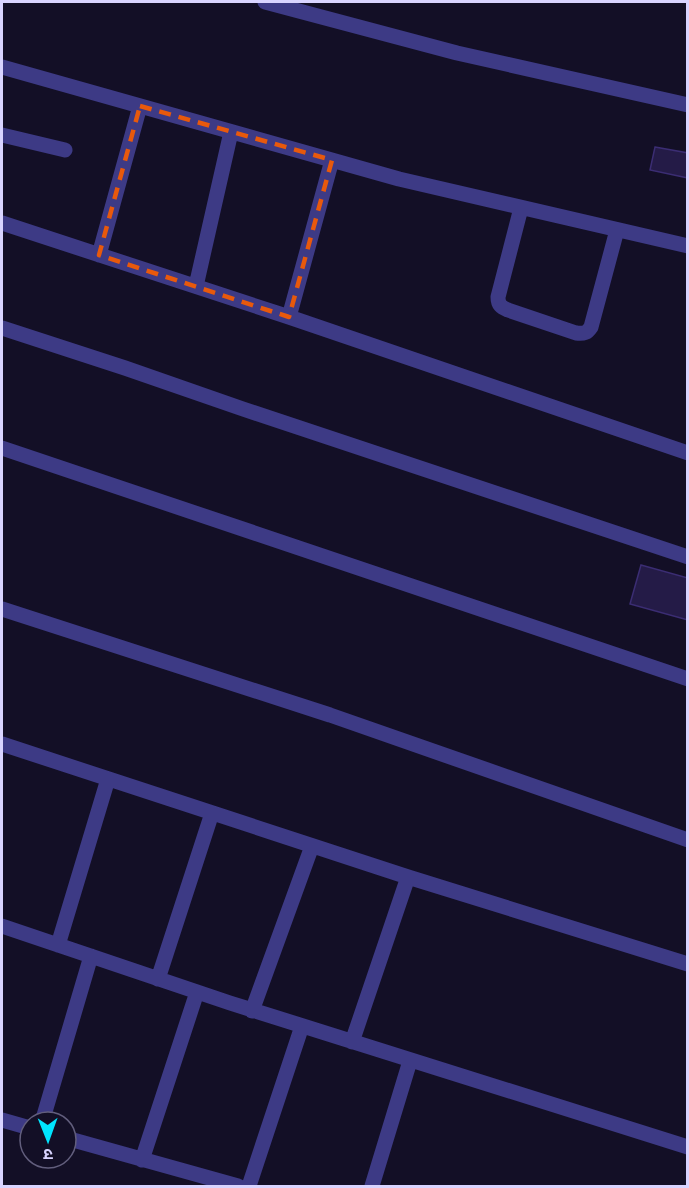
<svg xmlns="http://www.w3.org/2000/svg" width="689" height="1188" font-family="'Sofia Sans Condensed','Noto Sans Devanagari',sans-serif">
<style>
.building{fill:#241b47;stroke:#3b2d73;stroke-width:1.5}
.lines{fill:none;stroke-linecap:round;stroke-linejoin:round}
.street{stroke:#3d3a85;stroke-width:15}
.marked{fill:none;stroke:#e8590c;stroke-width:4.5;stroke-dasharray:12 8;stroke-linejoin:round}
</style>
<rect width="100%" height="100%" fill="#130f26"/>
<path class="building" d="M655,147L688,153V178L650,170Z
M641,565L688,578V620L630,604Z"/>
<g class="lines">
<path class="street" d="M265,2L457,53L688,105
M2,67L399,179L688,246
M2,135L65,150
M521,208L498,297C498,305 501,307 508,310L576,333C584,334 587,333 591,327L617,230
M2,223L289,317L688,453
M99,255L140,106
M196,286L231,132
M289,317L332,160
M2,328L125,368L243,409L688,557
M2,448L688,679
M2,609L330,715L688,840
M2,744L408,877L688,964
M2,926L230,1003L688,1147
M58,945L108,779
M158,979L212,813
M252,1011L312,846
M352,1042L408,877
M2,1120L30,1128
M42,1122L91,956
M66,1138L238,1186
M142,1160L197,992
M249,1186L302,1026
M372,1186L410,1061"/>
</g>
<path class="marked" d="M140,106L332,160L289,317L99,255Z"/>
<rect width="689" height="1188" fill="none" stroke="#d9d4ff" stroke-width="6"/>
<g transform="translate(48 1140) rotate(179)"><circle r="28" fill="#130f26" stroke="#625e7d" stroke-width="1.5"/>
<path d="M0-4.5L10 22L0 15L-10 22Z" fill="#00e5ff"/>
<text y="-9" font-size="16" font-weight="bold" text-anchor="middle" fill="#d9d4ff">उ</text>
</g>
</svg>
